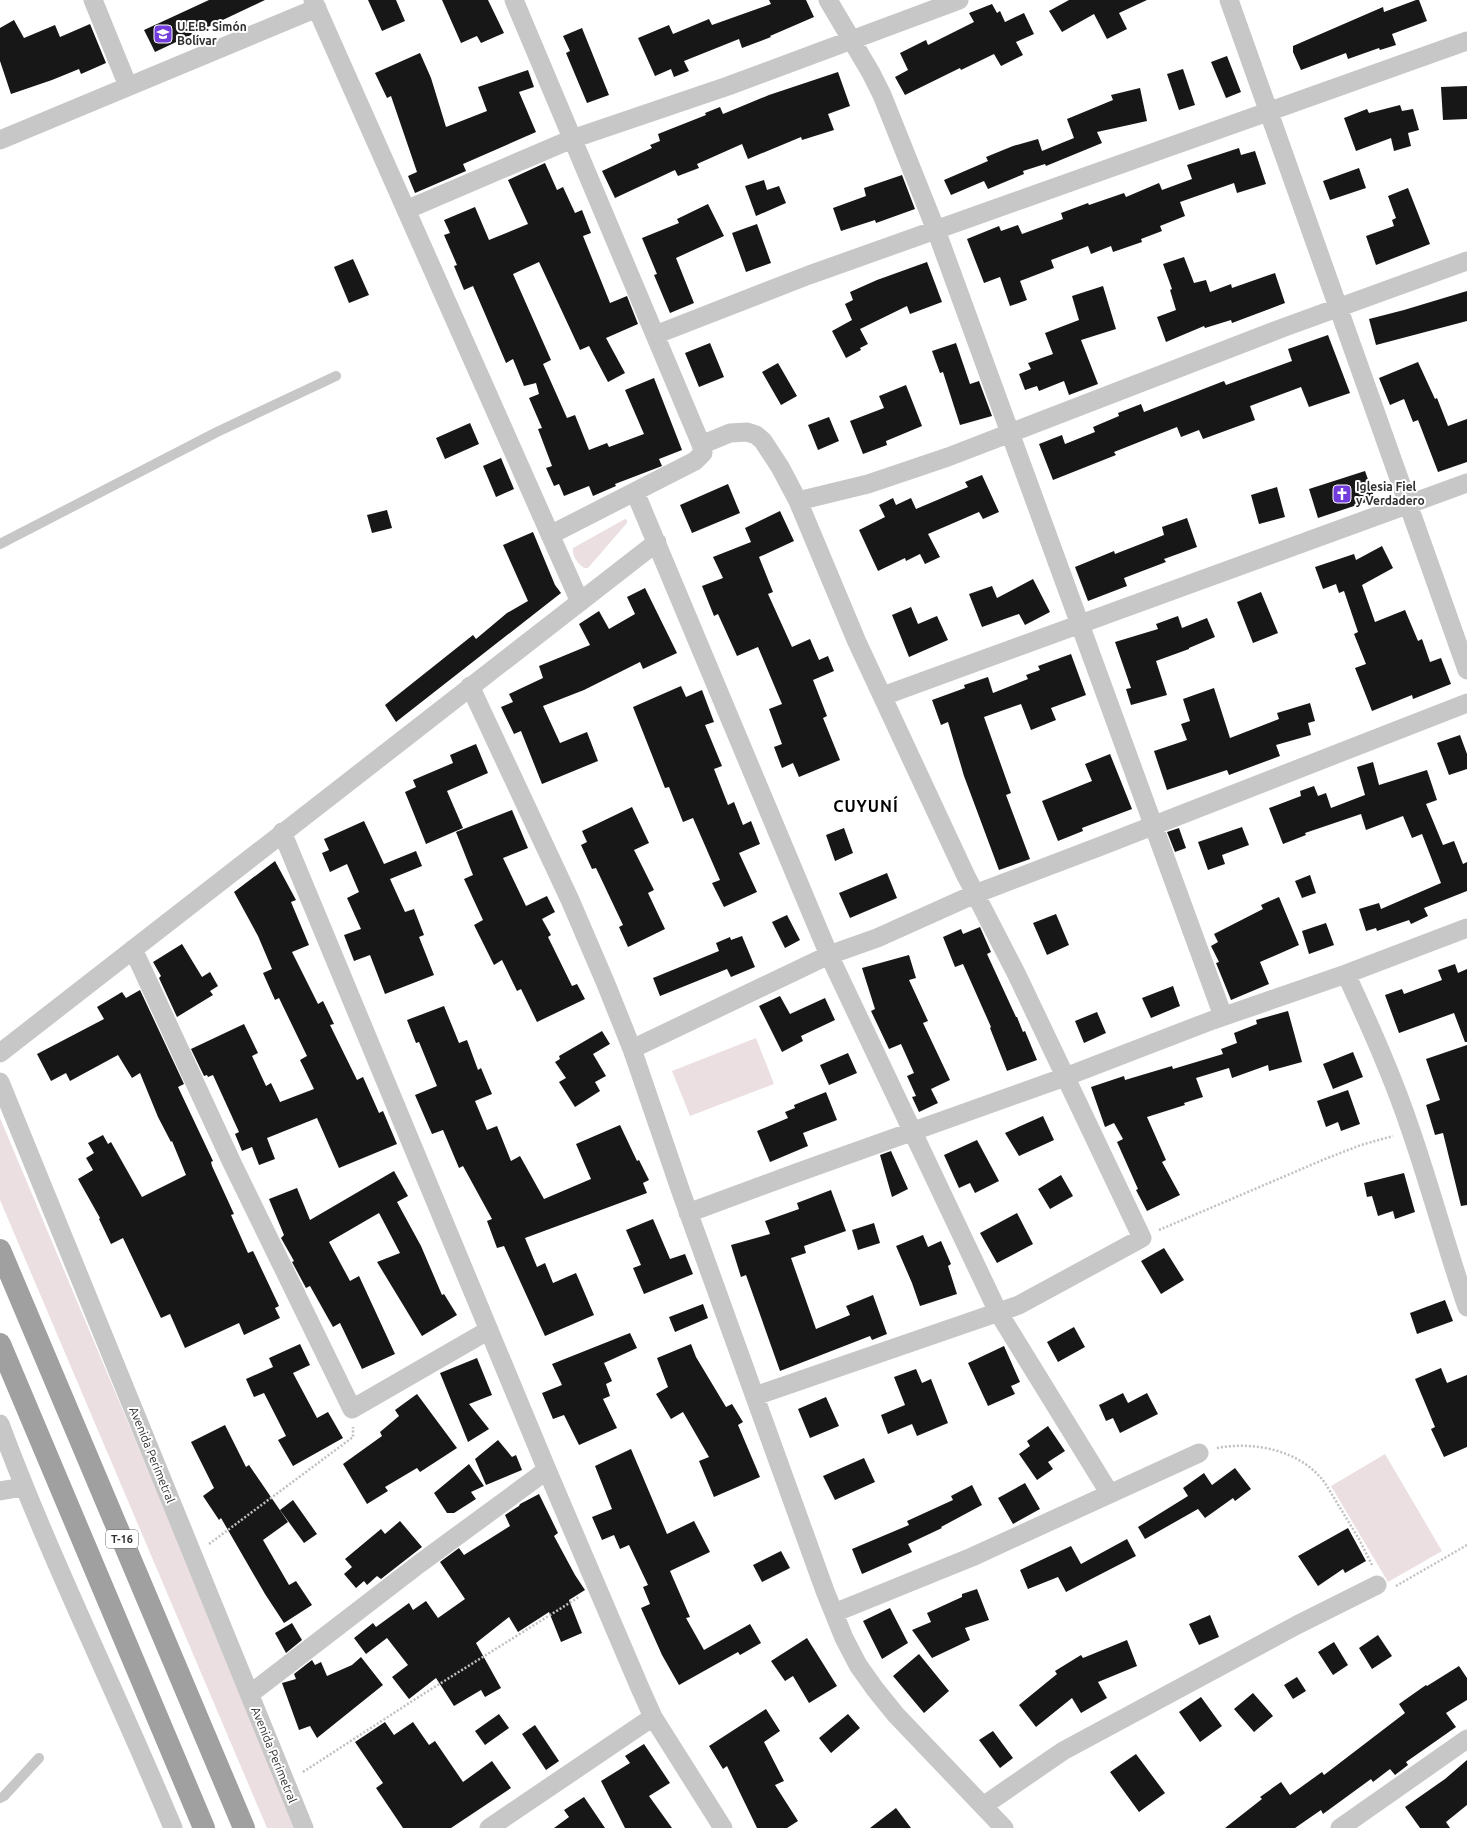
<svg xmlns="http://www.w3.org/2000/svg" width="1467" height="1828" font-family="Ubuntu,sans-serif">
<style>
.green{fill:#ecdfe1}
.building{fill:#171717}
.lines{fill:none;stroke-linecap:round;stroke-linejoin:round}
.path{stroke:#c0c0c0;stroke-width:2.5;stroke-dasharray:2 2;stroke-linecap:butt}
.service{stroke:#c7c7c7;stroke-width:10}
.minor{stroke:#c7c7c7;stroke-width:19}
.trunk{stroke:#a0a0a0;stroke-width:22}
.labels{text-anchor:middle;stroke-width:4;stroke-linejoin:round;paint-order:stroke}
.shield{fill:#fff;stroke:#6e6e6e;stroke-width:1}
.shield-label{font-size:11px;font-weight:bold;fill:#303030}
.poi-label{font-size:12px;font-weight:bold;fill:#303030;stroke:#fff;text-anchor:start}
.street-label{font-size:12px;fill:#303030;stroke:#fff}
.district-label{font-size:16px;font-weight:bold;letter-spacing:1px;fill:#000;stroke:#fff}
</style>
<rect width="100%" height="100%" fill="#fff"/>
<path class="green" d="M625,519L627,520V523L588,568H584C578,563 572,557 573,548Z
M756,1038L774,1084L690,1116L672,1071Z
M0,1118L269,1758L297,1828H267L0,1200Z
M1385,1454L1442,1551L1388,1582L1331,1486Z"/>
<path class="building" d="M209,0H265L155,52L144,30Z
M368,0H396L405,21L382,31Z
M442,0H488L504,33L481,43L477,36L461,43Z
M769,0H806L814,17L770,36L771,37L742,48L739,39L684,61L689,71L674,77L671,69L655,76L638,38L669,25L673,34L709,19L712,25L771,4Z
M1069,0H1147L1119,13L1127,29L1107,39L1094,14L1062,32L1049,11Z
M1416,0H1419L1427,21L1392,34L1396,45L1380,50L1379,48L1348,59L1346,53L1301,70L1293,52V46L1383,7L1384,12Z
M992,4L997,13L1000,11L1005,22L1024,13L1034,34L1016,42L1023,55L1001,66L994,54L961,70L960,68L905,95L895,77L908,70L900,53L926,40L928,45L974,22L969,13Z
M14,20L24,38L55,25L60,37L90,24L106,63L81,74L79,69L52,80L11,94L0,61V28Z
M582,28L609,95L587,103L566,53L570,51L563,36Z
M420,53L431,78L446,127L487,111L478,87L528,70L534,87L519,92L536,132L463,164L466,171L415,193L408,176L417,172L391,96L387,98L375,73Z
M1227,56L1241,92L1226,98L1211,62Z
M1183,69L1195,105L1179,110L1167,74Z
M838,72L850,106L828,114L834,130L802,140L801,137L748,159L742,144L697,164L699,168L678,176L675,170L615,198L602,171L652,148L650,145L660,141L658,134L706,115L705,113L720,107L723,114L769,95Z
M1467,86V119L1443,120L1441,87Z
M1140,88L1147,121L1097,132L1102,143L1046,166L1045,164L1023,171L1024,174L988,189L984,181L951,195L944,180L988,161L986,157L1013,146L1038,139L1042,151L1074,138L1067,119L1113,100L1111,95Z
M1400,105L1402,111L1413,109L1419,130L1408,133L1411,146L1394,151L1391,138L1356,151L1344,118L1367,109L1369,113Z
M1239,148L1241,155L1255,151L1266,184L1237,193L1234,183L1180,202L1185,216L1160,226L1162,231L1141,239L1142,242L1113,252L1111,246L1091,254L1088,246L1051,260L1054,268L1020,281L1027,300L1010,306L1000,277L984,283L967,239L999,226L1001,231L1018,225L1022,234L1063,219L1061,213L1088,203L1089,205L1124,193L1126,197L1159,183L1162,190L1192,179L1187,165Z
M545,163L557,190L563,187L575,213L582,210L591,233L583,236L610,303L627,296L638,324L606,338L625,373L608,382L589,346L580,350L539,262L513,274L551,360L543,364L567,418L575,415L589,450L607,443L609,447L644,434L625,390L654,378L682,450L659,459L662,466L615,484L616,486L593,496L589,486L564,496L559,484L554,486L546,468L552,466L538,429L542,428L529,398L539,394L536,383L524,386L513,359L506,363L473,286L464,290L454,266L457,265L444,235L450,233L444,220L475,207L489,240L528,224L508,180Z
M1359,168L1366,188L1330,200L1323,181Z
M902,175L915,209L876,223L875,220L841,231L833,208L866,196L864,188Z
M764,180L767,190L779,186L786,203L756,216L745,186Z
M1408,188L1430,244L1376,265L1366,236L1394,226L1392,220L1396,218L1388,196Z
M708,204L724,236L676,258L694,303L670,313L654,275L657,274L642,238L679,223L677,219Z
M757,224L771,263L746,272L732,233Z
M1184,257L1194,283L1206,280L1210,292L1231,284L1232,288L1275,273L1285,303L1232,323L1231,320L1205,328L1204,326L1166,342L1157,317L1176,310L1170,290L1172,289L1163,264Z
M353,259L369,295L349,303L334,267Z
M927,262L942,302L910,314L907,306L860,329L868,344L860,348L861,350L846,358L832,331L852,320L845,304L853,300L850,292L877,280Z
M1103,286L1116,329L1081,340L1098,384L1069,395L1064,381L1039,391L1037,386L1025,390L1019,374L1031,369L1028,363L1053,354L1045,333L1079,320L1072,296Z
M1467,291V321L1376,345L1369,319L1404,310Z
M1328,335L1350,393L1309,407L1301,387L1250,406L1255,420L1203,439L1199,430L1181,437L1177,427L1114,452L1116,455L1053,480L1039,444L1062,435L1065,444L1095,432L1093,427L1119,416L1118,413L1141,404L1144,412L1224,381L1226,385L1292,361L1288,349Z
M710,343L724,377L699,387L685,353Z
M956,343L970,384L979,381L992,416L960,425L943,372L940,373L932,351Z
M1418,362L1435,399L1437,398L1448,426L1467,419V462L1438,472L1418,420L1413,422L1404,399L1390,405L1379,378Z
M778,363L797,396L781,405L762,372Z
M906,385L922,426L886,441L887,445L863,454L850,421L884,408L879,396Z
M829,417L839,441L818,450L808,425Z
M470,423L479,444L445,459L436,438Z
M501,458L514,489L496,497L483,466Z
M1365,471L1375,499L1318,518L1309,489Z
M982,475L999,512L983,519L979,512L928,534L940,557L925,564L920,554L906,561L905,558L878,571L859,530L885,517L879,505L893,498L896,505L911,498L916,509L968,487L965,482Z
M728,484L740,513L692,533L680,505Z
M1277,487L1285,517L1259,524L1251,495Z
M387,510L392,528L372,533L367,515Z
M780,511L794,541L759,557L773,592L768,594L792,647L810,639L819,660L828,656L834,671L813,680L827,716L823,718L840,760L799,777L793,763L782,768L774,747L782,744L769,709L782,704L758,647L737,656L718,614L714,616L702,586L723,578L713,557L751,542L745,528Z
M1187,518L1197,547L1164,559L1166,562L1124,578L1127,586L1088,601L1075,567L1114,551L1115,554L1164,535L1162,527Z
M533,532L555,585L561,593L396,722L385,705L473,635L476,639L507,613L528,601L503,545Z
M1382,546L1393,568L1362,585L1375,622L1405,610L1418,641L1422,639L1430,662L1441,658L1451,684L1413,699L1412,695L1372,711L1355,668L1366,664L1354,634L1358,632L1344,591L1339,593L1336,584L1323,589L1315,567L1354,554L1356,560Z
M1033,579L1050,612L1025,625L1019,614L982,627L969,594L992,586L997,598Z
M645,588L677,653L643,669L640,662L584,690L543,706L560,743L587,732L598,761L542,784L521,731L514,734L501,707L513,702L509,694L543,678L539,666L590,645L579,624L599,611L609,629L635,614L627,597Z
M1261,592L1278,633L1253,643L1237,602Z
M911,607L918,624L937,616L948,640L909,657L892,615Z
M1178,616L1182,628L1207,618L1215,637L1189,648V649L1156,661L1167,695L1131,705L1126,689L1131,688L1115,642L1158,629L1156,624Z
M1071,654L1086,695L1051,708L1056,720L1031,730L1021,704L984,717L1011,793L1006,795L1030,859L999,870L964,776L948,722L941,725L932,700L965,688L964,685L988,677L993,693L1028,679L1026,675L1040,670L1038,666Z
M681,686L686,697L702,690L714,722L705,725L722,766L714,769L728,805L734,802L743,825L751,821L760,844L739,853L757,892L724,907L712,883L720,880L693,818L683,822L669,787L665,788L633,707Z
M1214,688L1230,738L1279,719L1277,713L1310,703L1315,721L1308,723L1311,735L1276,745L1280,756L1229,775L1227,770L1167,790L1154,751L1187,740L1181,724L1190,721L1183,699Z
M1460,735L1467,754V769L1449,775L1437,743Z
M476,744L488,773L447,791L463,828L426,844L405,792L416,787L413,780L453,763L450,755Z
M1110,754L1132,809L1082,828L1083,831L1058,841L1042,801L1092,781L1085,764Z
M1373,762L1379,785L1427,770L1437,800L1426,804L1443,845L1454,841L1463,864L1467,862V891L1424,908L1428,916L1411,924L1409,920L1377,931L1376,928L1366,931L1359,909L1379,903L1381,909L1441,883L1422,834L1412,838L1403,816L1366,830L1361,814L1305,833L1306,835L1283,844L1269,808L1301,796L1300,791L1314,786L1318,796L1326,793L1331,808L1365,795L1357,767Z
M632,807L649,843L634,850L654,890L648,893L665,929L628,947L619,927L623,925L596,868L592,869L581,845L587,842L582,831Z
M512,810L528,848L503,858L526,906L547,896L555,912L542,919L551,935L548,937L572,986L577,984L585,999L537,1022L521,989L517,991L502,960L494,965L474,925L483,920L464,879L473,875L456,832Z
M364,821L384,864L416,851L422,866L390,879L405,912L414,909L424,935L419,937L434,975L385,994L370,955L354,961L344,935L361,929L347,898L359,892L347,864L330,872L322,853L329,850L324,839Z
M1242,827L1249,845L1222,855L1225,864L1208,870L1198,842Z
M844,828L853,853L835,861L826,835Z
M1179,828L1186,848L1175,852L1167,832Z
M275,861L296,900L291,902L309,945L292,952L318,1004L323,1001L334,1024L330,1025L357,1080L363,1077L379,1113L383,1111L397,1144L339,1168L317,1118L267,1138L275,1159L259,1165L252,1147L242,1151L235,1134L239,1132L213,1075L208,1077L207,1075L204,1076L191,1049L244,1024L258,1053L252,1056L266,1086L271,1083L280,1102L314,1089L300,1060L307,1056L279,998L275,1000L263,973L272,969L258,936L234,892Z
M887,873L897,898L850,918L839,893Z
M1310,875L1316,893L1302,898L1295,881Z
M1279,897L1299,945L1260,962L1269,984L1231,1000L1216,963L1219,962L1211,946L1218,942L1214,934L1263,909L1261,905Z
M1056,914L1069,945L1047,955L1033,923Z
M787,915L800,940L785,948L772,922Z
M1326,923L1334,945L1309,954L1302,931Z
M980,927L991,952L987,954L1016,1017H1017L1023,1032L1025,1031L1037,1060L1007,1071L990,1028L991,1027L963,964L955,967L943,937L961,929L963,934Z
M742,936L755,967L731,977L727,969L660,996L653,978L719,951L716,943L730,937L731,940Z
M182,944L202,977L210,972L218,986L210,991L213,995L177,1017L159,978L161,976L153,962Z
M909,955L916,978L909,980L928,1021L923,1023L950,1080L931,1089L938,1103L919,1112L912,1097L916,1096L907,1076L914,1073L901,1044L889,1049L871,1011L875,1009L862,968Z
M1455,964L1458,973L1467,969V1042H1465L1454,1013L1399,1033L1385,995L1402,989L1404,994L1442,980L1438,970Z
M1173,986L1180,1006L1151,1018L1142,998Z
M140,990L184,1084L178,1087L213,1161L211,1162L212,1166L234,1214L231,1215L248,1253L253,1251L279,1306L275,1308L280,1318L244,1335L239,1323L185,1348L170,1314L161,1318L123,1238L111,1244L99,1219L100,1218L78,1179L93,1170L86,1158L94,1153L88,1143L103,1135L108,1144L111,1142L142,1197L186,1175L172,1141L171,1142L158,1117L140,1073L132,1078L118,1055L70,1081L66,1073L51,1081L37,1054L104,1019L97,1007L122,992L126,998Z
M780,996L790,1014L825,998L835,1020L801,1036L803,1041L782,1052L759,1006Z
M444,1006L459,1043L467,1040L478,1070L481,1068L492,1094L475,1101L487,1130L497,1126L511,1161L520,1156L544,1199L591,1179L576,1144L620,1125L637,1161L639,1160L649,1180L643,1183L647,1193L525,1238L537,1267L545,1263L553,1283L576,1273L594,1315L545,1336L504,1246L497,1248L487,1221L492,1219L463,1166L459,1168L443,1130L432,1134L415,1095L437,1086L419,1042L416,1043L407,1020Z
M1288,1011L1302,1062L1269,1071L1268,1065L1232,1078L1229,1068L1196,1078L1203,1097L1184,1103L1185,1105L1147,1117L1166,1160L1162,1162L1180,1195L1147,1211L1136,1190L1138,1189L1117,1142L1123,1139L1114,1123L1105,1127L1091,1087L1124,1076L1125,1080L1172,1066L1173,1069L1223,1054L1221,1049L1237,1043L1234,1033L1257,1024L1256,1020Z
M1097,1012L1106,1033L1084,1043L1075,1021Z
M602,1031L610,1044L593,1054L606,1076L595,1082L600,1091L575,1107L559,1082L566,1078L555,1062L560,1059L559,1056Z
M1467,1045V1205L1461,1206L1443,1133L1435,1135L1426,1105L1440,1100L1426,1059Z
M1353,1052L1363,1077L1333,1089L1323,1064Z
M848,1053L857,1073L829,1085L820,1065Z
M1348,1090L1360,1124L1341,1131L1338,1122L1326,1127L1317,1101Z
M826,1092L837,1120L803,1133L808,1146L770,1162L757,1131L788,1118L785,1112L795,1108L794,1105Z
M1043,1116L1054,1140L1019,1156L1005,1133Z
M977,1140L999,1181L975,1193L970,1183L959,1188L944,1155Z
M891,1151L908,1189L892,1197L880,1155Z
M394,1171L408,1196L397,1202L421,1246L442,1295L444,1294L457,1315L422,1336L377,1262L400,1253L379,1213L329,1242L350,1281L359,1276L395,1354L362,1369L340,1323L333,1327L310,1286L306,1288L292,1262L294,1261L281,1238L284,1235L269,1199L297,1188L310,1220Z
M1404,1173L1415,1212L1395,1219L1393,1211L1378,1216L1372,1196L1367,1197L1364,1183Z
M1061,1175L1073,1196L1050,1209L1038,1189Z
M831,1190L846,1231L804,1246L806,1253L791,1258L816,1329L850,1315L846,1306L873,1295L887,1334L872,1340L870,1336L780,1371L746,1275L741,1277L731,1245L770,1234L765,1221L799,1209L797,1203Z
M1017,1213L1033,1244L997,1263L980,1233Z
M653,1219L670,1259L685,1254L693,1274L644,1294L633,1268L641,1265L626,1230Z
M874,1223L880,1243L858,1250L852,1230Z
M923,1235L928,1247L941,1241L951,1264L948,1266L957,1294L920,1306L912,1283L896,1246Z
M1164,1248L1184,1280L1161,1294L1141,1261Z
M1445,1300L1453,1321L1417,1334L1410,1313Z
M703,1304L708,1318L675,1332L669,1317Z
M1074,1327L1085,1347L1058,1362L1047,1342Z
M630,1333L637,1348L604,1363L612,1381L606,1384L610,1396L603,1399L617,1428L579,1445L564,1415L553,1419L542,1393L562,1385L552,1364Z
M300,1344L310,1365L293,1373L317,1418L328,1412L343,1438L293,1466L278,1440L286,1436L264,1393L254,1397L246,1379L273,1367L269,1358Z
M691,1344L696,1357L726,1407L732,1404L743,1422L738,1425L760,1477L714,1497L699,1461L709,1457L683,1412L671,1419L656,1394L668,1387L657,1358Z
M1004,1346L1020,1382L1011,1386L1015,1394L988,1406L968,1363Z
M477,1358L492,1395L469,1404L489,1429L468,1442L440,1373Z
M1441,1368L1447,1383L1467,1375V1447L1444,1457L1431,1429L1435,1427L1415,1379Z
M916,1369L922,1383L931,1379L948,1423L917,1436L912,1424L888,1434L881,1415L905,1405L894,1377Z
M1123,1393L1128,1403L1147,1393L1158,1414L1120,1433L1113,1418L1106,1421L1099,1405Z
M417,1394L457,1448L420,1472L417,1468L385,1487L388,1491L367,1504L343,1464L382,1436L380,1432L399,1416L395,1410Z
M826,1397L839,1426L810,1438L798,1409Z
M225,1425L246,1467L249,1465L288,1522L263,1540L289,1585L296,1581L312,1605L284,1623L265,1594L221,1518L219,1520L203,1496L214,1488L191,1442Z
M1048,1426L1065,1451L1048,1462L1053,1469L1037,1480L1019,1454L1030,1446L1027,1441Z
M498,1440L512,1457L516,1455L522,1470L486,1485L475,1459Z
M631,1449L667,1534L694,1521L710,1552L670,1571L690,1617L686,1618L704,1650L750,1624L761,1643L740,1655L738,1652L679,1685L662,1655L641,1608L650,1604L643,1587L648,1585L629,1545L620,1549L614,1535L602,1540L592,1517L612,1509L595,1466Z
M864,1458L875,1482L835,1500L823,1476Z
M469,1464L484,1486L471,1492L476,1499L454,1513H447L434,1493Z
M1235,1468L1251,1489L1235,1501L1233,1498L1205,1518L1198,1509L1145,1539L1138,1527L1188,1496L1183,1488L1204,1473L1212,1485Z
M1025,1483L1040,1509L1013,1524L998,1498Z
M972,1485L982,1505L941,1527L942,1528L908,1544L912,1552L862,1574L852,1549L909,1525L907,1521L953,1500L951,1496Z
M539,1494L558,1533L554,1536L575,1575L585,1590L569,1600L582,1633L561,1642L549,1612L518,1632L509,1617L476,1643L501,1688L485,1697L481,1690L454,1706L436,1678L409,1699L392,1677L408,1665L387,1638L366,1654L354,1638L373,1623L376,1627L409,1603L413,1610L426,1601L438,1618L465,1599L440,1562L459,1548L464,1555L510,1526L505,1515L519,1506L520,1504Z
M293,1500L317,1534L304,1543L280,1510Z
M400,1521L422,1547L381,1579L377,1576L367,1585L364,1581L356,1588L344,1574L352,1567L345,1559L381,1529L385,1534Z
M1348,1528L1366,1561L1345,1573L1343,1569L1318,1586L1298,1556Z
M1127,1539L1136,1556L1066,1592L1058,1577L1028,1589L1020,1570L1071,1546L1081,1564Z
M781,1551L790,1568L762,1582L753,1565Z
M977,1589L989,1620L965,1628L970,1640L932,1658L912,1630L931,1622L927,1613L962,1597V1594Z
M890,1608L908,1643L882,1659L863,1621Z
M1210,1615L1219,1637L1199,1645L1189,1624Z
M292,1623L302,1640L286,1653L275,1633Z
M1378,1635L1392,1656L1372,1669L1359,1648Z
M807,1638L837,1686L809,1703L793,1676L785,1681L771,1661Z
M1127,1640L1137,1666L1098,1682L1107,1698L1081,1713L1072,1698L1036,1727L1019,1705L1057,1674L1055,1671L1081,1655L1083,1658Z
M1334,1642L1348,1665L1333,1675L1318,1652Z
M919,1654L949,1691L924,1713L893,1676Z
M361,1657L383,1685L317,1738L310,1726L299,1730L282,1683L296,1679L294,1674L312,1660L315,1665L321,1662L327,1676L352,1665Z
M1459,1666L1467,1678V1700L1446,1713L1456,1727L1406,1762L1408,1765L1395,1775L1390,1769L1373,1782L1371,1779L1323,1814L1321,1810L1295,1828H1225L1262,1799L1260,1797L1281,1782L1290,1795L1322,1772L1324,1775L1405,1713L1399,1704L1426,1685L1427,1686Z
M1297,1677L1306,1691L1293,1699L1284,1685Z
M1253,1693L1273,1716L1254,1732L1234,1709Z
M1201,1697L1222,1726L1200,1742L1179,1712Z
M766,1709L780,1731L764,1742L784,1781L775,1785L798,1821L787,1828H757L727,1766L723,1769L709,1746Z
M499,1714L509,1728L485,1745L475,1731Z
M848,1714L860,1728L831,1753L819,1738Z
M385,1722L394,1735L413,1722L429,1745L435,1741L463,1782L492,1761L511,1788L451,1828H403L376,1788L383,1783L355,1742Z
M535,1725L559,1761L546,1770L522,1734Z
M993,1731L1013,1758L1000,1768L979,1740Z
M644,1744L670,1783L649,1796L672,1828H625L601,1781L630,1763L625,1756Z
M1136,1754L1165,1793L1139,1812L1110,1772Z
M1467,1760V1805L1446,1822L1450,1828H1420L1405,1807L1445,1779Z
M584,1797L605,1828H554L569,1817L564,1810Z
M896,1808L911,1828H870Z"/>
<g class="lines">
<path class="path" d="M1159,1230L1325,1159L1361,1145L1393,1136
M1217,1448C1254,1441 1301,1450 1325,1483L1359,1539L1373,1567
M209,1544L353,1437V1427
M1396,1586L1467,1545
M303,1772L417,1698L579,1597"/>
<path class="service" d="M0,544L217,432L336,376
M0,1798L4,1796L39,1758"/>
<path class="minor" d="M93,0L128,86
M313,0L580,602
M514,0L703,449V453L695,461L550,535
M828,0L871,73L882,95L936,230L1223,1016
M1229,0L1467,670
M0,140L317,8
M406,210L572,139L728,86L959,0
M655,335L809,275L1467,41
M701,445L730,433L747,432L756,435L763,441L780,467L798,501L857,642L965,874L1017,975L1142,1238L1019,1305L755,1396
M635,492L829,955L998,1312L1110,1494
M798,501L868,484L948,457L1285,327L1467,261
M470,686L570,900L606,984L632,1049L681,1192L825,1591L844,1638L858,1665L875,1689L896,1715L1004,1828
M883,696L1467,483
M282,832L547,1470L640,1688L653,1717L723,1828
M133,949L233,1165L352,1409L489,1330
M1346,974C1370,1026 1393,1077 1411,1131C1431,1189 1447,1249 1467,1307
M632,1049L829,955L877,938L975,894L1101,846L1467,703
M0,1053L657,542
M0,1082L304,1828
M688,1213L799,1172L1065,1077L1213,1020L1346,974L1467,928
M0,1424C51,1561 117,1693 173,1828
M0,1491L23,1487
M834,1613L972,1557L1199,1453
M250,1694L419,1564L547,1470
M983,1806L1063,1751L1297,1625L1377,1585
M489,1828L653,1717
M1340,1828L1467,1739"/>
<path class="trunk" d="M0,1250L244,1828
M0,1344L204,1828"/>
</g>
<defs>
<symbol id="school-square" viewBox="-11 -11 22 22"><rect x="-9" y="-9" width="18" height="18" rx="4" fill="#723ddc" stroke="#fff"/><path d="M0-5L7-2L0 1L-7-2ZM-4 1L0 2.5L4 1V4Q0 6-4 4Z" fill="#fff"/></symbol>
<symbol id="church-square" viewBox="-11 -11 22 22"><rect x="-9" y="-9" width="18" height="18" rx="4" fill="#723ddc" stroke="#fff"/><path d="M-1.2-6h2.4v3.5h3.3v2.4h-3.3V6h-2.4V-.1h-3.3v-2.4h3.3Z" fill="#fff"/></symbol>
</defs>
<g fill-rule="evenodd">
<use href="#school-square" x="152" y="23" width="22" height="22"/>
<use href="#church-square" x="1331" y="483" width="22" height="22"/>
</g>
<g class="labels">
<rect class="shield" x="106" y="1530" width="32" height="18" rx="3"/>
<g class="shield-label">
<text x="122" y="1543">T-16</text>
</g>
<g class="poi-label">
<text x="177" y="31">U.E.B. Simón<tspan x="177" dy="14">Bolívar</tspan></text>
<text x="1356" y="491">Iglesia Fiel<tspan x="1356" dy="14">y Verdadero</tspan></text>
</g>
<g class="street-label">
<text transform="translate(152 1455) rotate(68)" y="4">Avenida Perimetral</text>
<text transform="translate(274 1755) rotate(68)" y="4">Avenida Perimetral</text>
</g>
<g class="district-label">
<text x="866" y="812">CUYUNÍ</text>
</g>
</g>
</svg>
